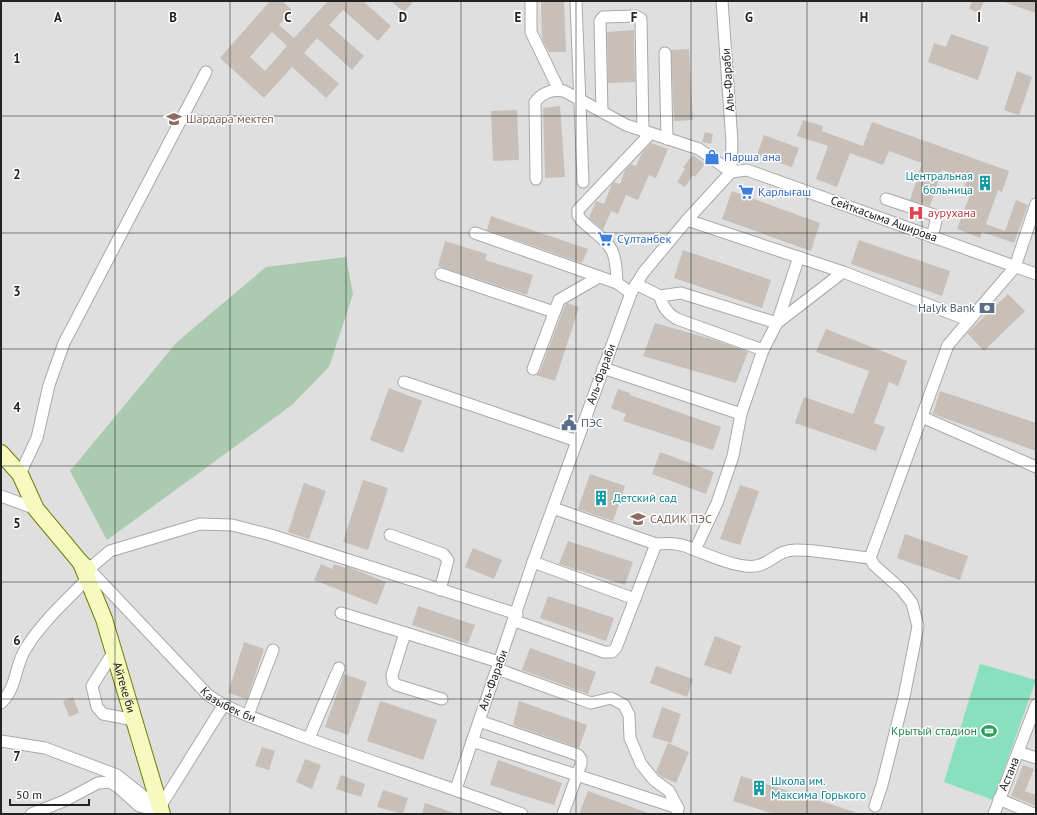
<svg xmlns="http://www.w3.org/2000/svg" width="1037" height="815" font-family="'PT Sans',sans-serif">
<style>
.residential{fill:#e0dfdf}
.cemetery{fill:#aacbaf}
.pitch{fill:#88e0be}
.building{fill:#c7bfb8;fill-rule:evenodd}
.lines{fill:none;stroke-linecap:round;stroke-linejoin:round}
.street-casing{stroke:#a9a9a9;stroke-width:13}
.secondary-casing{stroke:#707d05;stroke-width:18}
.street{stroke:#fff;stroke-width:11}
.secondary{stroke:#f7fabf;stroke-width:16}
.grid{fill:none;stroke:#222;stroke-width:1;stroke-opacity:0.55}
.labels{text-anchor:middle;stroke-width:3;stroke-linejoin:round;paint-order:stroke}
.street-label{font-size:12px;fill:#222;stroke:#fff}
.education-label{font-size:12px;fill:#785e54;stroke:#fff;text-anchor:start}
.shop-label{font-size:12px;fill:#366cbe;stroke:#fff;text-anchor:start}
.culture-label{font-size:12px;fill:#0d838f;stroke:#fff;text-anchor:start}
.health-label{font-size:12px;fill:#be3a42;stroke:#fff;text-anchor:start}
.service-label{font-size:12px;fill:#4e5e75;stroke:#fff;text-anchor:end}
.leisure-label{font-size:12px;fill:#27864d;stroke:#fff;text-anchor:end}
.grid-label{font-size:13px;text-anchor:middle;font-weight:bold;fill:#222;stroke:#fff;stroke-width:3;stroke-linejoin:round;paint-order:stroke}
</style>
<rect width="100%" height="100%" fill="#f2efe9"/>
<path class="residential" d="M1,1H1036V814H1Z"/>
<path class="cemetery" d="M346,257L353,294L329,367L292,405L107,540L70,471L177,342L266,267Z"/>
<path class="pitch" d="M980,664L1036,680L993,800L944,782Z"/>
<path class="building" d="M270,1H282L292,10L279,25L294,38L328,1H363L391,26L378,41L343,10L329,25L364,56L352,70L317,38L304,53L339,84L326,98L292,67L264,98L220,58ZM272,32L287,46L265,71L250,57Z
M391,1H414L404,12Z
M541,1H564L566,52H549L542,39Z
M972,1H984L979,13L969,9Z
M1005,1H1036V13L1004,2Z
M634,30L635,82L608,83L607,32Z
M951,34L989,47L978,80L928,62L934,43L946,47Z
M689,49L693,120L674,121L671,50Z
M1017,71L1032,77L1019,115L1004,110Z
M560,106L565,177L545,178L543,108Z
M517,110L519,160L493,161L491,111Z
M803,120L823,126L822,131L863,146L872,122L1009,171L1002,192L998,190L986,224L1005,231L1016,200L1028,205L1014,243L982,232L980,238L957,229L970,195L962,192L967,179L942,170L930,206L910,200L922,163L889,151L883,165L850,153L837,187L816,179L828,146L797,136Z
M705,132L713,134L711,144L702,142Z
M764,135L799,148L792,167L757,155Z
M651,143L668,149L656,178L649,175L638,200L626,195L618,214L611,211L603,230L589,218L596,201L604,204L612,184L614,182L620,184L625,170L631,164L636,166L642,153Z
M693,155L705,164L695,177L693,175L685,187L677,182L685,169L683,167Z
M732,191L820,223L811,251L722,219Z
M491,216L588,249L582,263L487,230Z
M859,240L950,271L942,296L851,264Z
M445,241L487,254L485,260L533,275L527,295L438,266Z
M683,250L771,280L762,308L674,278Z
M1008,294L1025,311L984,351L967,333Z
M567,303L579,307L555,381L536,375L540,371L565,305Z
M655,323L718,341L748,352L736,383L643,356Z
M826,329L907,361L898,386L889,382L874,423L885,427L876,451L795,423L804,397L853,414L869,371L816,352Z
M389,388L422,401L403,453L370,440Z
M618,389L630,393V395L721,427L713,450L623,421L626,414L611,408Z
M940,391L1036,423V451L933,414Z
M660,452L714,472L706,494L652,474Z
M590,474L625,486L613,521L578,509Z
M363,480L388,488L368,550L343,542Z
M304,483L326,491L309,539L288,532Z
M740,485L759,491L740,545L720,539Z
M905,534L968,556L960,580L897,558Z
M568,541L633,562L625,585L559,564Z
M473,548L502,560L494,579L465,567Z
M321,564L332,569L334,564L345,568L346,566L386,582L377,605L314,580Z
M548,596L614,618L606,641L540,618Z
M418,606L475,625L468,644L412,625Z
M715,636L741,646L731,674L704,665Z
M244,642L264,649L247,699L228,693Z
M530,648L596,672L588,694L522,670Z
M656,666L693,679L687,697L650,683Z
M344,674L367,682L348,735L325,727Z
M73,697L79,713L69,717L63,701Z
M380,701L437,720L423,760L367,741Z
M519,701L587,725L579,748L513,725Z
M662,707L681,714L671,743L652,737Z
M668,743L689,752L676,783L662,777L656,772Z
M262,747L275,751L269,770L255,766Z
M305,759L321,765L312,789L296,782Z
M498,760L562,783L554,805L490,785Z
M1023,765L1034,769L1025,791L1036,795V806L1011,796Z
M341,775L365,784L361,797L336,789Z
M741,776L855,812V814H774L733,801Z
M383,790L408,798L403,814L377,807Z
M588,791L648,813V814H579Z
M425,803L454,813V814H422Z"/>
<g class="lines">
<defs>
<g id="street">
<path d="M531,1V32L559,90"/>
<path d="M576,1L583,182"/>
<path d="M665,53L667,139"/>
<path d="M602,112L600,21L603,17L636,16L641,19L643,131"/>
<path d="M731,172L747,170L1036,274"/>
<path d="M536,179L535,102C543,92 552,89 564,91L626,125L699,149L731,172"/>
<path d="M886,199L934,215L936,221L932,237"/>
<path d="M687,220L843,272L968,320"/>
<path d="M475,233L617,283L631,293"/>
<path d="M441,274L554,312"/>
<path d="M617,283C616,242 609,246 581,220L578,215V210L650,134"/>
<path d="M636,284L660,296L681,293L777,323L799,257"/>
<path d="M660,296C662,306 668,314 677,319L763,350"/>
<path d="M603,368L741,414"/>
<path d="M533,369L559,300L599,277"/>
<path d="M404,382L577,441"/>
<path d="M922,417L1036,467"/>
<path d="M20,474L37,438L49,385L64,343L206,72"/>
<path d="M1,496L36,509"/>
<path d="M553,508L656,544C671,543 681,543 695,550L717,503L733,456L741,414L763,350L777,323L843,272"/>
<path d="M390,535L443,554L448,560L440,590"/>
<path d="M695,550C711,556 744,571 760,565C775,560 778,550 796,550C820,550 846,556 870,558"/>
<path d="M533,562L635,599"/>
<path d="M341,613L499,662"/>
<path id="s1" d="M517,614L271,535L232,525L200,524L110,551L89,569L208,695C234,713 266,722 296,734C371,762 447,786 522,814"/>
<path d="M515,621L604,652H612L616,648L656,544"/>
<path d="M405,633L392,675L393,682L397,685L442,699"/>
<path d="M114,651L92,686L97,707L103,714L134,720"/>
<path d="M497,669L591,703L611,698L624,705L629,715L630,738L641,764L654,780L669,791L678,808L677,814"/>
<path d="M1,703C18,686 14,667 26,648C42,622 66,601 87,579"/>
<path d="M248,715L273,650"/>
<path d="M479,721L578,755L581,759V764L563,814"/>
<path d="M309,738L339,668"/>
<path d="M1,741L45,748L117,775L157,807"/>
<path d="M472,741L678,808"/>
<path d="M1018,752L1036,758"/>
<path d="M456,789L533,562L631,293L643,273L687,220L731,172L732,142L722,1"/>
<path d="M999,799L1034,814"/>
<path d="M875,806L882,785L904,697L918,626L912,603L902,590L874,565L870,558L948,345L1015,267L1036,204"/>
<path d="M31,814L64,801L98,783L110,782L118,787L139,806L151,809L160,807L223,706"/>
<path d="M994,814L1036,705"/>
</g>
<g id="secondary">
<path d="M1,453L20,474L36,509L81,563L88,569"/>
<path id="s2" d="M81,563L104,619L162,814"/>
</g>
</defs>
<use href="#street" class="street-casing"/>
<use href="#secondary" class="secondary-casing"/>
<use href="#street" class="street"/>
<use href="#secondary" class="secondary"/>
</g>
<path class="grid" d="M115,1V814M230,1V814M346,1V814M461,1V814M576,1V814M691,1V814M807,1V814M922,1V814M1,116H1036M1,233H1036M1,349H1036M1,466H1036M1,582H1036M1,699H1036"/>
<defs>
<symbol id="school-bare" viewBox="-9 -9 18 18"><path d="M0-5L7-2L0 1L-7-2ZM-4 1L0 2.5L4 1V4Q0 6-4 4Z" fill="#8d6e63" stroke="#fff" stroke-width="2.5" paint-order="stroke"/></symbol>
<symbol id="shop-bare" viewBox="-9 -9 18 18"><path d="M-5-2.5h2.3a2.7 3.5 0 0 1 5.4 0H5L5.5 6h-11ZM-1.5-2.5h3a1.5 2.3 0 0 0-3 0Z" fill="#3f7fe0" stroke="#fff" stroke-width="2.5" paint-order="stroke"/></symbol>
<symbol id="building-bare" viewBox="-9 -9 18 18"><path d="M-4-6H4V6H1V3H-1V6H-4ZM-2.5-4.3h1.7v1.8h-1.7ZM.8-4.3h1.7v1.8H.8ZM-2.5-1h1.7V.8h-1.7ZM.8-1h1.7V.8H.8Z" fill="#0f9aa8" stroke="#fff" stroke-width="2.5" paint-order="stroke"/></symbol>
<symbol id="supermarket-bare" viewBox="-9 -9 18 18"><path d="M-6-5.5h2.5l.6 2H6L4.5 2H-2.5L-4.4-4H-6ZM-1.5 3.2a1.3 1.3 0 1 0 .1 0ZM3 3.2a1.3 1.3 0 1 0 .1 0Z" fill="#3f7fe0" stroke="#fff" stroke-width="2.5" paint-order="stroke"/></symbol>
<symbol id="hospital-bare" viewBox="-9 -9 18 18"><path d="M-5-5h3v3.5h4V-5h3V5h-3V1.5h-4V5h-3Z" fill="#e0444e" stroke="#fff" stroke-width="2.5" paint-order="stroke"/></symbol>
<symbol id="bank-bare" viewBox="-9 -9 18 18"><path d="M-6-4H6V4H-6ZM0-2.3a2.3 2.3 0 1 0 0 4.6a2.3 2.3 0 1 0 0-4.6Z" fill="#5c6f8a" stroke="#fff" stroke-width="2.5" paint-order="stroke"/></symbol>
<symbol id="civic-bare" viewBox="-9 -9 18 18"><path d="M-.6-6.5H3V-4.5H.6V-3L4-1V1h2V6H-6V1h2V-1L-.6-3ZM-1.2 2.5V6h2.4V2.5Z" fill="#5c6f8a" stroke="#fff" stroke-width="2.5" paint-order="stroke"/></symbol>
<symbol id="stadium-bare" viewBox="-9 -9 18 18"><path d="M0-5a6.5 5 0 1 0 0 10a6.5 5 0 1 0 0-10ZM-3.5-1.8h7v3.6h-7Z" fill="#2e9e5b" stroke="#fff" stroke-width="2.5" paint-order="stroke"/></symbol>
</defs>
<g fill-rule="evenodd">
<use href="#school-bare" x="163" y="108" width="22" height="22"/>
<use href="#shop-bare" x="701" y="146" width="22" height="22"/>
<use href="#building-bare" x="974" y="172" width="22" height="22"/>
<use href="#supermarket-bare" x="735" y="181" width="22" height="22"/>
<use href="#hospital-bare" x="905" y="202" width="22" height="22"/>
<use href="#supermarket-bare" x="594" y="228" width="22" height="22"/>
<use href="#bank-bare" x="976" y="297" width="22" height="22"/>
<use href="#civic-bare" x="558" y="412" width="22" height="22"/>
<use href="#building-bare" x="590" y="487" width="22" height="22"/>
<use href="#school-bare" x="627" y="508" width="22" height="22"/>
<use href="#stadium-bare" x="978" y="720" width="22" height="22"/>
<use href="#building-bare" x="748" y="777" width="22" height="22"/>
</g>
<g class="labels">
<g class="street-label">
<text transform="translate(728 80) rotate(-94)" y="4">Аль-Фараби</text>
<text transform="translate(884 219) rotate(20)" y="4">Сейткасыма Аширова</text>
<text transform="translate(601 374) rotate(-70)" y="4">Аль-Фараби</text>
<text transform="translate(493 680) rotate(-70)" y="4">Аль-Фараби</text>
<text dy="4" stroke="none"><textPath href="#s2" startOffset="132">Айтеке би</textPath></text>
<text dy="4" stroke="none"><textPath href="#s1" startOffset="648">Казыбек би</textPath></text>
<text transform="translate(1009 774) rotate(-68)" y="4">Астана</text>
</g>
<g class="education-label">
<text x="186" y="123">Шардара мектеп</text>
<text x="650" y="523">САДИК ПЭС</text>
</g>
<g class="shop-label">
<text x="724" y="161">Парша ана</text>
<text x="758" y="196">Қарлығаш</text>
<text x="617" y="243">Сұлтанбек</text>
</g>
<g class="culture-label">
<text x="973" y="180" text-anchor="end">Центральная<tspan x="973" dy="14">больница</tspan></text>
<text x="613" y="502">Детский сад</text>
<text x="771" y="785">Школа им.<tspan x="771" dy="14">Максима Горького</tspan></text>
</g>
<g class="health-label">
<text x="928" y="217">аурухана</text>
</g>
<g class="service-label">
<text x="975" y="312">Halyk Bank</text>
<text x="581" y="427" text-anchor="start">ПЭС</text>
</g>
<g class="leisure-label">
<text x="977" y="735">Крытый стадион</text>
</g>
</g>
<g class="grid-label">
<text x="58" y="22">A</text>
<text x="173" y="22">B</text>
<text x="288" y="22">C</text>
<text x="403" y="22">D</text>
<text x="518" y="22">E</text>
<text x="634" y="22">F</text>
<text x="749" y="22">G</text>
<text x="864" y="22">H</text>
<text x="979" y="22">I</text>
<text x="17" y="63">1</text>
<text x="17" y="179">2</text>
<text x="17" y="296">3</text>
<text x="17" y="412">4</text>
<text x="17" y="528">5</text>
<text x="17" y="645">6</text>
<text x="17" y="761">7</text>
</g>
<rect width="1037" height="815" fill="none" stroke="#222222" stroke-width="4"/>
<path d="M10 799v6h79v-6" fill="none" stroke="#222222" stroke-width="2"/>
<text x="16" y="799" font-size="12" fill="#222222" stroke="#ffffff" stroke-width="3" paint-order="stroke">50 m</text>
</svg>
